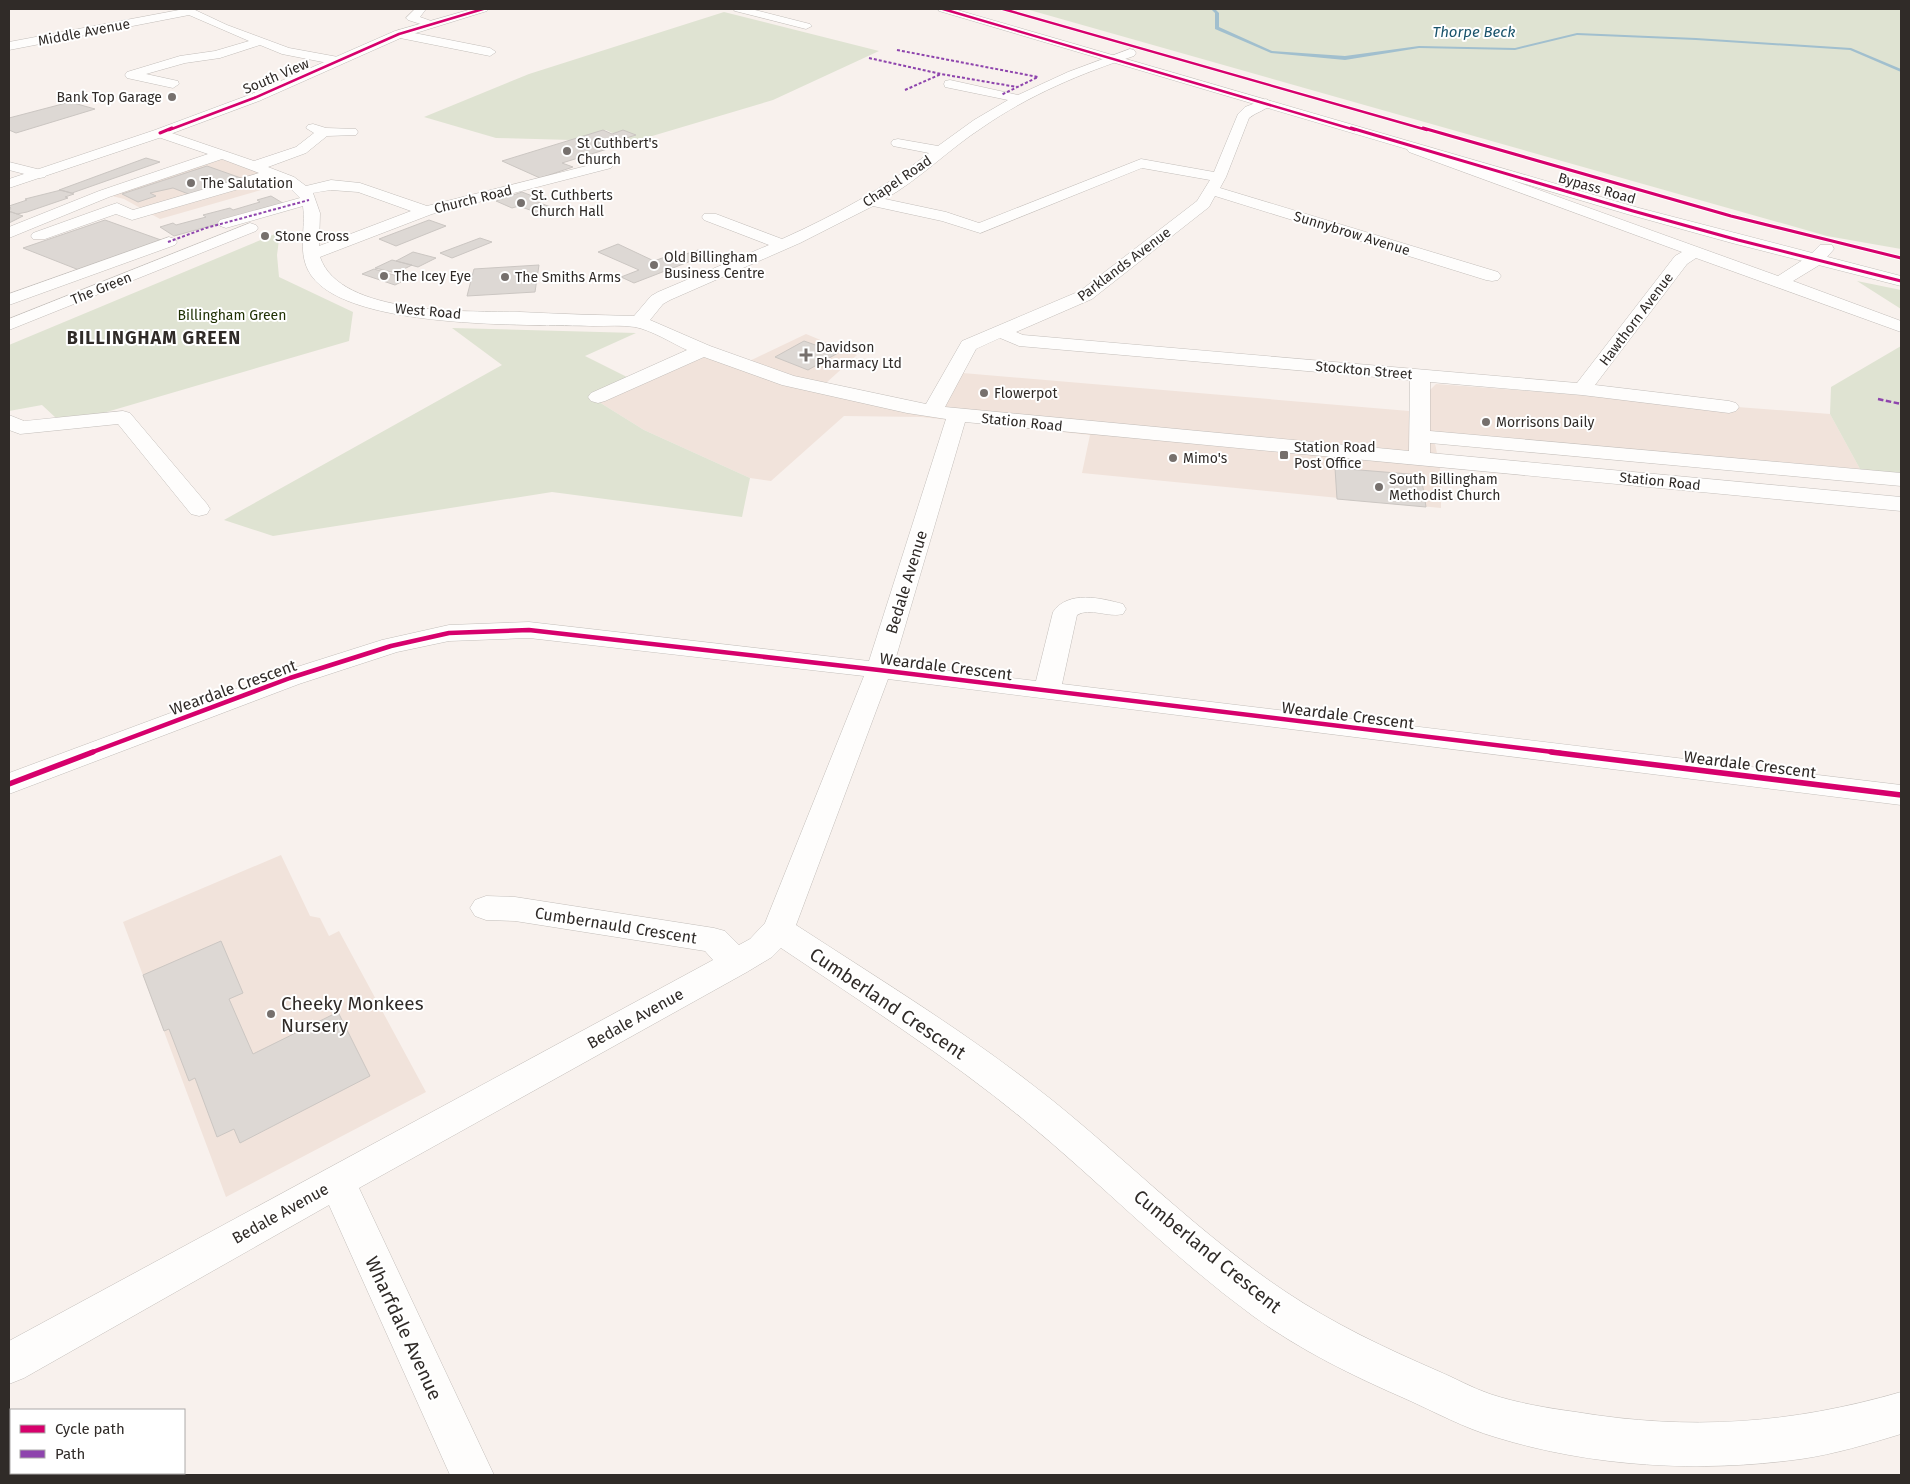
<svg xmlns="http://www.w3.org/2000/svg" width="1910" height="1484" font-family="'Fira Sans',sans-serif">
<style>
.built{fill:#f1e3db}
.green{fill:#dfe3d2}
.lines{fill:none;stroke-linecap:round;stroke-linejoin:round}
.stream{fill:#a1bfce;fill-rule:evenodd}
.building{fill:#ddd8d4;stroke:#cbc6c2}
.minor-casing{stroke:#c3beba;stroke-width:1}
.major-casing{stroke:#c3beba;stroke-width:1}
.minor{fill:#fefdfc;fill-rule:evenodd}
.major{fill:#fefdfc;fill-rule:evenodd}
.quiet-far1{stroke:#8e44ad;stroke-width:2;stroke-dasharray:3 2;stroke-linecap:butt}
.quiet{stroke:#8e44ad;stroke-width:2.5;stroke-dasharray:5.5 2.5;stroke-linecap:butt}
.cycleway-far3-casing{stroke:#fff;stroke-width:4}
.cycleway-far2-casing{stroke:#fff;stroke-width:5}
.cycleway-far1-casing{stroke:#fff;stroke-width:7}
.cycleway-casing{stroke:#fff;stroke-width:9}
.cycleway-far3{stroke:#d6006c;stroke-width:2.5}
.cycleway-far2{stroke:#d6006c;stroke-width:3}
.cycleway-far1{stroke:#d6006c;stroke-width:4.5}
.cycleway{stroke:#d6006c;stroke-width:5.5}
.poi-dot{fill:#76706d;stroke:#fff;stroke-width:2}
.labels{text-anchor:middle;stroke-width:4;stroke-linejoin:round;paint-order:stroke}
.far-street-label{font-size:14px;fill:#302b28;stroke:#fff}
.far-poi-label{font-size:14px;fill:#302b28;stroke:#fff;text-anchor:start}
.far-park-label{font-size:14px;fill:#203103;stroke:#fff}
.far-water-label{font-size:15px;font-style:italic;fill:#19536b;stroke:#fff}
.street-label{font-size:16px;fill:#302b28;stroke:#fff}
.far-district-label{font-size:18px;font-weight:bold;letter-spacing:1px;fill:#302b28;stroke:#fff}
.near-poi-label{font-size:19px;fill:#302b28;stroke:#fff;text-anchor:start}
.near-street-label{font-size:19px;fill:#302b28;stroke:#fff}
</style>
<rect width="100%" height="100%" fill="#f8f1ed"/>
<path class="built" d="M222,154L289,182L160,219L124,199L104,194Z
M806,334L857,355L826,383L930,405L951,372L1409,411L1436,384L1830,414L1860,469L1433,433L1441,474V508L1082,473L1090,435L921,417L844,416L771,481L750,478L644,430L599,402L703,353L737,367Z
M281,855L310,916L320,918L329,936L339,931L426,1092L226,1197L123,922Z"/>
<path class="green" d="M1026,9H1901V249L1827,236Z
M724,12L879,51L773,100L632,142L606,130L572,140L496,138L424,117L529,74Z
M280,232L277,255L279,277L353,312L349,341L93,416L56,418L42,405L9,411V345Z
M1857,281L1901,290V309Z
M452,328L636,333L585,356L629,378L599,402L644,430L750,478L742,517L552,492L273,536L224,520L502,365Z
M1901,346V474L1860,469L1830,414L1831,387Z"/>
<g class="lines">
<path class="stream" d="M1211,9H1215L1219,13V27L1272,51L1345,56L1419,46L1515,48L1577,33L1696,38L1851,48L1901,69V72L1850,50L1696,40L1577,35L1515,50L1419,48L1345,60L1271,53L1215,29V13Z"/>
</g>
<path class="building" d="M70,102L95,109L16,133L9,130V118Z
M603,130L612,134L623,130L636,135L623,139L630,142L562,163L573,167L540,178L502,161Z
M146,158L160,162L72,193L59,190Z
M207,166L241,178L191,195L173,188L150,193L156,196L138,202L122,194Z
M61,190L74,194L65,197L68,198L27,212L17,214L9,211L11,208L9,206L27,200L25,199Z
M522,192L540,199L535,201L553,208L538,213L519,206L512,208L496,201Z
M271,196L286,205L174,236L160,227L173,223L176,225L206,217L203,215L230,208L233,210L260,202L257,200Z
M11,212L23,216L9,223V213Z
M105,220L161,240L79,270L23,248Z
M429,220L446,226L396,246L379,239Z
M480,238L492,242L452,258L440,253Z
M618,244L654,261L665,257L671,259L698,250L709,254L634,283L621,277L639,270L598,252Z
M413,252L436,258L418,267L396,261Z
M392,260L412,265L396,273L375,268Z
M539,265L535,292L467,296L474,269Z
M374,269L407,279L395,285L362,274Z
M804,341L838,353L808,370L775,357Z
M1335,468L1421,475L1426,507L1337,499Z
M221,941L243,993L229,999L253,1054L338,1012L370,1076L240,1143L234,1129L217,1137L195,1078L189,1081L169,1029L164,1031L143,975Z"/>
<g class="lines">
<defs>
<path id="minor" d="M179,9H193L227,25L289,48L338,57L344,61L338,65L282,54L260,45L220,58L185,63L146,74L178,81L179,84L173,88L127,78L125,75L127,72L180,56L215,51L249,41L189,15L9,50V42L179,10Z
M415,9H426L420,17L434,22L436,24L434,26L430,27L408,20L406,18Z
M733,9H751L810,24L812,26L806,29L735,11Z
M399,30L490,48L496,52L490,56L395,37L393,34Z
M1130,49L1134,50L1136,53L1134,56C1082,73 1029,95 983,127C949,149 920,179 885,199L946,212L979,223L1141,159L1214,172L1238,114L1245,107L1266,99L1273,103C1267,110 1256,112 1249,118L1226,177L1220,188L1498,272L1501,276L1498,280L1492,281L1486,280L1215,196L1209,207L1092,299L1016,332L1023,335L1577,383L1675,256L1682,252L1409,152L1407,149L1409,146L1414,145L1778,276L1809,256L1820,245H1832L1834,249L1821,264L1793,281L1901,321V332L1696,258L1687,264L1595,385L1729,401L1736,403L1739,407L1736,411L1729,413L1582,395L1430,382V431L1901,473V486L1430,443V453L1901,497V511L965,422L894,664L1036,681L1053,612C1068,590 1101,598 1123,604L1126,609L1123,614C1108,618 1090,607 1077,615L1062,684L1901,785V805L888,679L796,925C882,981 971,1035 1052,1100C1130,1163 1202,1236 1286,1292C1334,1324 1385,1348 1438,1371C1455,1378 1472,1388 1490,1394C1517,1403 1547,1408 1576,1412C1690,1431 1790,1424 1901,1392V1434C1868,1444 1835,1454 1801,1459C1700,1473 1592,1467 1495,1437C1464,1428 1435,1412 1406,1399C1353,1376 1300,1350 1253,1316C1171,1256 1101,1183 1023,1119C946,1056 863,1003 781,948L772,957L747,972L359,1188L494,1475H450L329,1205L24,1378L9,1384V1341L713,960L705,951L515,921L486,920L475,916L470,908L475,900L486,896L515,897L714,928L725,931L739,945L750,939L765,923L864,676L529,638L449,641L397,652L299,684L9,794V773L281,672L382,640L449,625L529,622L869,661L946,419L907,413L782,385L704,357L605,401L598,403L591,401L588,397L591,393L687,350C672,343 651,330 635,327C622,325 607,326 593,326C532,324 338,331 308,270C298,250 306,228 303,206L226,228L220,226L218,223L220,220L300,198L289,187L273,179L132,220L116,214L45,239H33L31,236L33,233L111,205L117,203L133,210L259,173L222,159L109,197L9,238V227L99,191L208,154L155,136L153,133L160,129L254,161L296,147L314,133L306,128L308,125L313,124L326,128L356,129L358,132L356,135L327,136L306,153L268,167L294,177L306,186L331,180L360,183L427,206L606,161L611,162L613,165L611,168L432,214L320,257C340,316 469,311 520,312C558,314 596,315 634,316L651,296L658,292L769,245L704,220L702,217L704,214H716L782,239C835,215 884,189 929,153L893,146L891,143L893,140L898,139L938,146L974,120L1008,100L945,87L944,84L945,81L950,80L1018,95L1068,72ZM1142,168L1210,180L1197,201L1080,291L962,341L926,404L794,376L710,346L650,320L663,304L670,300L800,243L873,206L942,221L980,233ZM331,190L358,192L411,211L319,246L320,213L313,193ZM1000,338L1019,346L1410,380L1409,451L945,407L976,349Z
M9,162L45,171L47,174L45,177L40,178L9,170Z
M250,223L256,225L258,228L256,231L9,330V319Z
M169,237L175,239L177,242L175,245L9,305V294Z
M123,411L130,413L207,504L210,509L207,514L199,516L191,514L118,424L20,434L9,430V415L24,421Z"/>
<path id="major" d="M472,9H489L487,11L403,37L259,101L165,136L9,188V179L155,130L249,95L395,31Z
M938,9H954L1639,208L1901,276V286L1732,243L1627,214L939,11Z"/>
</defs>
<use href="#minor" class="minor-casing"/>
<use href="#major" class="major-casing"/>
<use href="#minor" class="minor"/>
<use href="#major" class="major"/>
<path class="quiet-far1" d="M897,50L1038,77L1001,95
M869,58L941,74L1017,87
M905,90L941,74
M168,242L206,228L309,200"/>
<path class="quiet" d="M1878,399L1901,404"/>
<defs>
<path id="cycleway-far3" d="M943,9L1355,130
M1003,9L1427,130
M169,130L254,98L399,34L483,9"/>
<path id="cycleway-far2" d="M1351,128L1633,211L1738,240L1901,281
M1423,128L1731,216L1901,258
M160,133L172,128"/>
<path id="cycleway-far1" d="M90,753L290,678L391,646L449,633L529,630L879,670L1561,753"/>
<path id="cycleway" d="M1551,752L1901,795
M9,784L93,752"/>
</defs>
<use href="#cycleway-far3" class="cycleway-far3-casing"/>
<use href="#cycleway-far2" class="cycleway-far2-casing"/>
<use href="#cycleway-far1" class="cycleway-far1-casing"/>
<use href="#cycleway" class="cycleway-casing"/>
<use href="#cycleway-far3" class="cycleway-far3"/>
<use href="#cycleway-far2" class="cycleway-far2"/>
<use href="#cycleway-far1" class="cycleway-far1"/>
<use href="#cycleway" class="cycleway"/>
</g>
<g class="poi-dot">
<circle cx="172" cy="97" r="5"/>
<circle cx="567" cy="151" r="5"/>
<circle cx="191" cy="183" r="5"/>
<circle cx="521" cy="203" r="5"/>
<circle cx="265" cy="236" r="5"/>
<circle cx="654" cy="265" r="5"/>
<circle cx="384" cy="276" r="5"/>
<circle cx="505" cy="277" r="5"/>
<path d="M803.5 347.5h5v5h5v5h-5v5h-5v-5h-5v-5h5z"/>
<circle cx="984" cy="393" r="5"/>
<circle cx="1486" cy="422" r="5"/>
<rect x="1279" y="450" width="10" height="10" rx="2.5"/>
<circle cx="1173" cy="458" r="5"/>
<circle cx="1379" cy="487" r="5"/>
<circle cx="271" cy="1014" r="5"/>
</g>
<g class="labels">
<g class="far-street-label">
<text transform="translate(84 32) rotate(-11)" y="5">Middle Avenue</text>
<text transform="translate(276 76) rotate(-23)" y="5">South View</text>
<text transform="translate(897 181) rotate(-34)" y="5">Chapel Road</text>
<text transform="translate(1597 188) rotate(16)" y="5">Bypass Road</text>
<text transform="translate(473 199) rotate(-14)" y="5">Church Road</text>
<text transform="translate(1352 233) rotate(17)" y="5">Sunnybrow Avenue</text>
<text transform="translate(1124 264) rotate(-37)" y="5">Parklands Avenue</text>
<text transform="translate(101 288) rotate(-22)" y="5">The Green</text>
<text transform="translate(428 311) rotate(5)" y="5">West Road</text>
<text transform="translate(1636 319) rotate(-53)" y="5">Hawthorn Avenue</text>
<text transform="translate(1364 370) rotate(5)" y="5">Stockton Street</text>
<text transform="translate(1022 422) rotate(6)" y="5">Station Road</text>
<text transform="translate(1660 481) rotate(6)" y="5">Station Road</text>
</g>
<g class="far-poi-label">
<text x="162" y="102" text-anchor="end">Bank Top Garage</text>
<text x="577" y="148">St Cuthbert's<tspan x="577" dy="16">Church</tspan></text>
<text x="201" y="188">The Salutation</text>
<text x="531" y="200">St. Cuthberts<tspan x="531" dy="16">Church Hall</tspan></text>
<text x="275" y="241">Stone Cross</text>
<text x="664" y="262">Old Billingham<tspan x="664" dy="16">Business Centre</tspan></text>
<text x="394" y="281">The Icey Eye</text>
<text x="515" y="282">The Smiths Arms</text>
<text x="816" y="352">Davidson<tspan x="816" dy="16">Pharmacy Ltd</tspan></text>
<text x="994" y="398">Flowerpot</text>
<text x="1496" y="427">Morrisons Daily</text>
<text x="1294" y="452">Station Road<tspan x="1294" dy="16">Post Office</tspan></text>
<text x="1183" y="463">Mimo's</text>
<text x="1389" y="484">South Billingham<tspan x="1389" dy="16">Methodist Church</tspan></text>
</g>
<g class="far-park-label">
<text x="232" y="320">Billingham Green</text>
</g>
<g class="far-water-label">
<text x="1474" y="37">Thorpe Beck</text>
</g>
<g class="street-label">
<text transform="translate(906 582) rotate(-73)" y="6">Bedale Avenue</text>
<text transform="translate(946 666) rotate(7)" y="6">Weardale Crescent</text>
<text transform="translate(233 687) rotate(-20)" y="6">Weardale Crescent</text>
<text transform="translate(1348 715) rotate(7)" y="6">Weardale Crescent</text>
<text transform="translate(1750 764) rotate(7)" y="6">Weardale Crescent</text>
<text transform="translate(616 925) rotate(9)" y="6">Cumbernauld Crescent</text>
<text transform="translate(635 1018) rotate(-29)" y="6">Bedale Avenue</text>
<text transform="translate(280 1213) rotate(-29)" y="6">Bedale Avenue</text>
</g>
<g class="far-district-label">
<text x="154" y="344">BILLINGHAM GREEN</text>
</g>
<g class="near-poi-label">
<text x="281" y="1010">Cheeky Monkees<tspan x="281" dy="22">Nursery</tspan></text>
</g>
<g class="near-street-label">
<text transform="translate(888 1003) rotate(34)" y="7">Cumberland Crescent</text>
<text transform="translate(1208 1251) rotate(39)" y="7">Cumberland Crescent</text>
<text transform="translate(404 1328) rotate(65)" y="7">Wharfdale Avenue</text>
</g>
</g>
<rect width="1910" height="1484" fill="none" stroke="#302b28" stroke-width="20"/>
<rect x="10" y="1409" width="175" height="65" fill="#ffffff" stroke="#acaaa9"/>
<rect x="20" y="1425" width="25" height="8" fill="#d6006c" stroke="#acaaa9"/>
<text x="55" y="1434" font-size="15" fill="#302b28">Cycle path</text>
<rect x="20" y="1450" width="25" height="8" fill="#8e44ad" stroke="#acaaa9"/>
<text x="55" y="1459" font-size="15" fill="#302b28">Path</text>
</svg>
